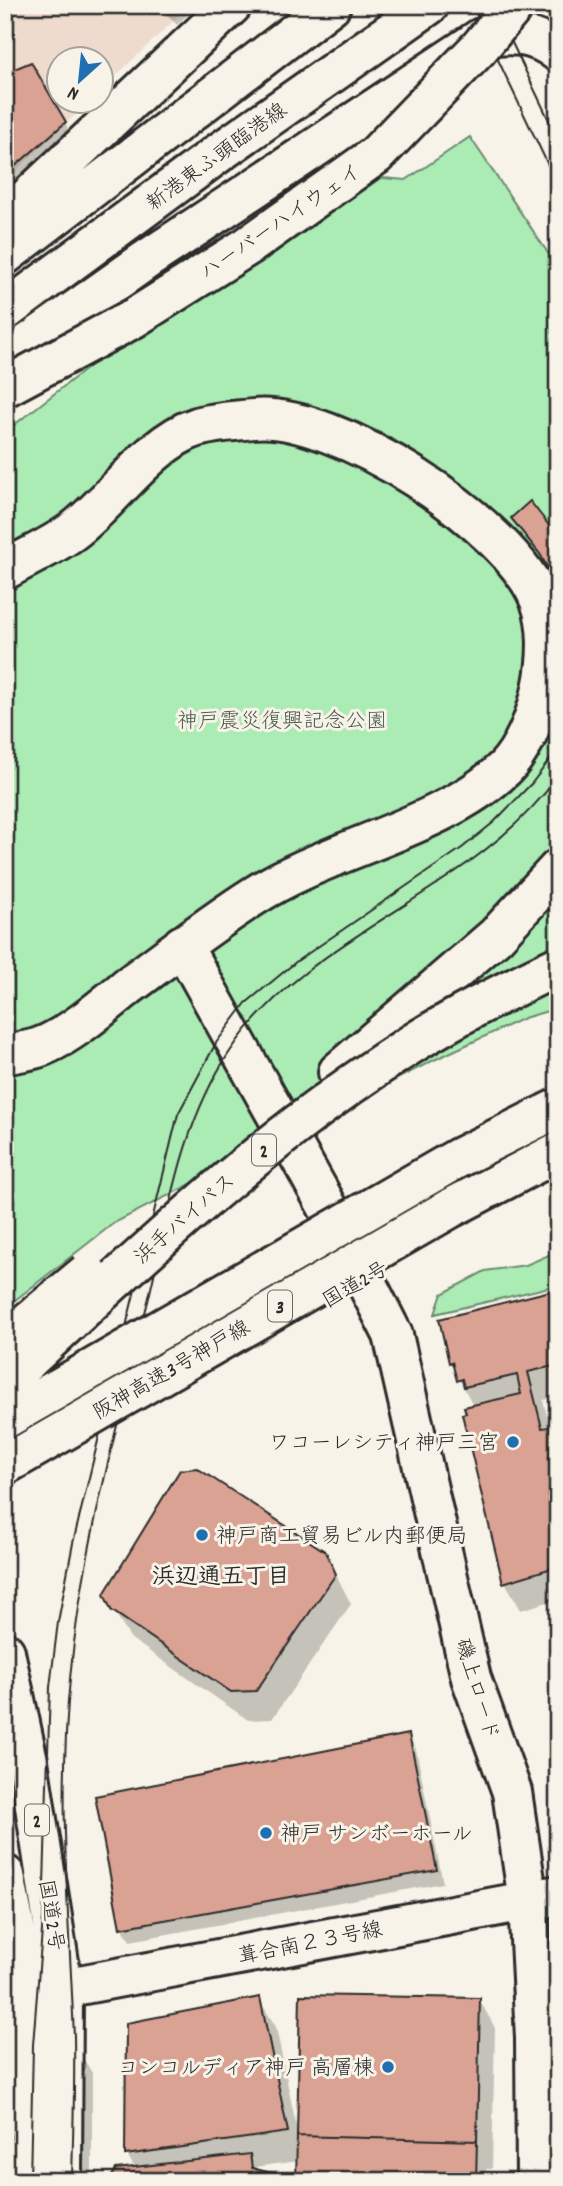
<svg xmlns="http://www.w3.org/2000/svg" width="563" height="2186" font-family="Dekko,'Klee One',sans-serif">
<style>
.built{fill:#eedbce}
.green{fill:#abecb5;stroke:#6b8c70;stroke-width:2}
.shadow{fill:#0003}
.building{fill:#daa293;stroke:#2b2b2b;stroke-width:2}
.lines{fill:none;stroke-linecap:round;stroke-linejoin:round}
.minor-casing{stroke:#2b2b2b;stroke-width:44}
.highway-casing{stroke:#2b2b2b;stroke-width:44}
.minor{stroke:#f7f3e8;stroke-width:38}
.highway{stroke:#f7f3e8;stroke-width:38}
.tram{stroke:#2b2b2b;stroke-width:2}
.minor-bridge-casing{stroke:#2b2b2b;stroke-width:44;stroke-linecap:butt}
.highway-bridge-casing{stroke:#2b2b2b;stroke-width:44;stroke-linecap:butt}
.minor-bridge{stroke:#f7f3e8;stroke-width:38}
.highway-bridge{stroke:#f7f3e8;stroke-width:38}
.poi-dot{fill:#1f6fb2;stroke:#f7f3e8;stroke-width:2.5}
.labels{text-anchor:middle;stroke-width:6;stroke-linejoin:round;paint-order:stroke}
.shield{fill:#f7f3e8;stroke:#686764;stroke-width:2}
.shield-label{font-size:19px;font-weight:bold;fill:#2b2b2b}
.street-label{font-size:21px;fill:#2b2b2b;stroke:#f7f3e8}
.park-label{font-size:21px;fill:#4b5b4e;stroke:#f7f3e8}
.poi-label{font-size:21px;fill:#2b2b2b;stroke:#f7f3e8;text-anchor:end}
.neighbourhood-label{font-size:23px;font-weight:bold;fill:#2b2b2b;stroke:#f7f3e8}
</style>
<rect width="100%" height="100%" fill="#f7f3e8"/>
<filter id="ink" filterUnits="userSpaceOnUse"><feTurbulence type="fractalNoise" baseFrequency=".0143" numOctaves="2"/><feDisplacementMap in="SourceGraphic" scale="14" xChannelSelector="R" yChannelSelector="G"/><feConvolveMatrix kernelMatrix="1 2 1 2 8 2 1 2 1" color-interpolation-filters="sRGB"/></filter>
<g filter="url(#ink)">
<path class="built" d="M5,5H190L102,89V60H60V102H89L5,181Z"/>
<path class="green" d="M470,137L558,268V1008L524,1018L434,1060L114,1223L5,1308V432L95,362L243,269L359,176L406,180Z
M558,1251V1285L435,1314L442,1294L485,1271L526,1265Z"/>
<path class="shadow" d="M158,5H197L177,25Z
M30,64L78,145L5,208V75Z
M558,542V576L555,578L545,560Z
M558,1291V1397L543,1400L550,1429L558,1428V1599L521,1610L505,1582L474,1407L450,1362Z
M325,1553L351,1604L272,1719L248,1720L130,1638L113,1609Z
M408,1736L416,1749L443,1883L130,1941L122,1927Z
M259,1999L276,2027L298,2135L479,1999L495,2028L492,2169H486V2181H298L299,2161L255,2167L258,2171L278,2176L280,2181H111L135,2168L127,2155V2025Z
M79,2051L92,2073V2181H26Z"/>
<path class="building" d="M31,62L66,122L5,175V73Z
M530,501L558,537V568L550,572L540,554L511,518Z
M558,1289V1365L528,1372L542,1428L558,1426V1456L549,1457L558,1494V1578L554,1579L552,1568L503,1583L462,1414L466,1413L464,1407L521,1394L517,1375L464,1387L462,1379L457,1381L452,1362L449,1363L439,1319Z
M197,1468L326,1552L336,1574L256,1691L231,1692L111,1610L104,1594L180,1470Z
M409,1734L437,1870L120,1928L95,1796Z
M300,1995L480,1998L477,2141L297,2136Z
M260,1997L288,2132L125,2155L126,2023Z
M297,2136L477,2141L476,2181H296Z
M250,2154L252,2168L279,2175V2181H109L116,2169Z"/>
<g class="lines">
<defs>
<path id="minor" d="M5,219L232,5
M5,255L331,5
M5,311L220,152L429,5
M5,360L146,260L481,38C511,33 533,33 558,52
M5,570C27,557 53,546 73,531C112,502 150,442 197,427C214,422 235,421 253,419C334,410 512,525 540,601C558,648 539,733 505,768C444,828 328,848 254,896C210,924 169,956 127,987C104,1006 68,1037 40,1047C29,1051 16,1052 5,1055
M182,945L332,1215L393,1335L471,1678L512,1792L528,1901L535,2038L536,2181
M338,1072L496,936L558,869
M5,1999L558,1895"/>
<path id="highway" d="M5,1652L28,1761L63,1988L62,2181
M5,1875L28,1995L31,2181"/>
</defs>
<use href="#minor" class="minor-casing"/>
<use href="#highway" class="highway-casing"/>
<use href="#minor" class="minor"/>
<use href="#highway" class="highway"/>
<path class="tram" d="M472,5L558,186
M494,5L558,139
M30,2181L33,2045L43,1918L50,1687L58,1622L73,1543L178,1114L216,1043L246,1003L297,961L462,848L494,822L532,783L558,749
M72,2181C73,2133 75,2085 74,2037C69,1918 58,1798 70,1679C82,1550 118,1423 149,1297C169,1213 181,1123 231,1050C313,929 473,895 558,776"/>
<defs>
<path id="minor-bridge" d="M5,387L134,318L248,246L376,155L479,48L515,5"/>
<path id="highway-bridge" d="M5,1341L87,1273
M5,1382C132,1264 257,1143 404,1049C453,1017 505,991 558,966
M5,1419L458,1158L558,1108
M5,1465L449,1209L558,1152"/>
</defs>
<use href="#minor-bridge" class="minor-bridge-casing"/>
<use href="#highway-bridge" class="highway-bridge-casing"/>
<use href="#minor-bridge" class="minor-bridge"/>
<use href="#highway-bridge" class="highway-bridge"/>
</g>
</g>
<g class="poi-dot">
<circle cx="513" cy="1442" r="7"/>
<circle cx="202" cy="1535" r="7"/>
<circle cx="266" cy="1833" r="7"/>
<circle cx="388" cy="2067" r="7"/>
</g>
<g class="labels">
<g class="shield">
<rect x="252" y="1134.5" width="24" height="31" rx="5"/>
<rect x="268" y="1290.5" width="24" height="31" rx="5"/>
<rect x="25" y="1804.5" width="24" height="31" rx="5"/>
</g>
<g class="shield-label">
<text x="264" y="1157">2</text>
<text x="280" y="1313">3</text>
<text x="37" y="1827">2</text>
</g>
<g class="street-label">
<text transform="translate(216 156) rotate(-36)" y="7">新港東ふ頭臨港線</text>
<text transform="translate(280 221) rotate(-34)" y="7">ハーバーハイウェイ</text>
<text transform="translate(184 1218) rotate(-41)" y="7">浜手バイパス</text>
<text transform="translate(355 1284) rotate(-30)" y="7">国道2号</text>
<text transform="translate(171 1369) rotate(-30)" y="7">阪神高速3号神戸線</text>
<text transform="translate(478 1689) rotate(73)" y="7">磯上ロード</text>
<text transform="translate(52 1915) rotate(81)" y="7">国道2号</text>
<text transform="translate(310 1942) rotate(-11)" y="7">葺合南２３号線</text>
</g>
<g class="park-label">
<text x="282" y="727">神戸震災復興記念公園</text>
</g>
<g class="poi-label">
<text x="499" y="1449">ワコーレシティ神戸三宮</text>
<text x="216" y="1542" text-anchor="start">神戸商工貿易ビル内郵便局</text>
<text x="280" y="1840" text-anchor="start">神戸 サンボーホール</text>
<text x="374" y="2074">コンコルディア神戸 高層棟</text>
</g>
<g class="neighbourhood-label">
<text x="221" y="1583">浜辺通五丁目</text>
</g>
</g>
<rect width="563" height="2186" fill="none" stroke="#f7f3e8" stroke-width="28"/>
<rect x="14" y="14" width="535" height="2158" fill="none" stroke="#2b2b2b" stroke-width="2.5" filter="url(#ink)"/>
<g transform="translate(80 80) rotate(207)"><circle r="33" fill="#f7f3e8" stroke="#a5a39c" stroke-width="2"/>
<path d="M0-5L12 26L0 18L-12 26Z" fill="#1f6fb2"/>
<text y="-10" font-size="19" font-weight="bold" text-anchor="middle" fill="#2b2b2b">N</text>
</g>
</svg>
